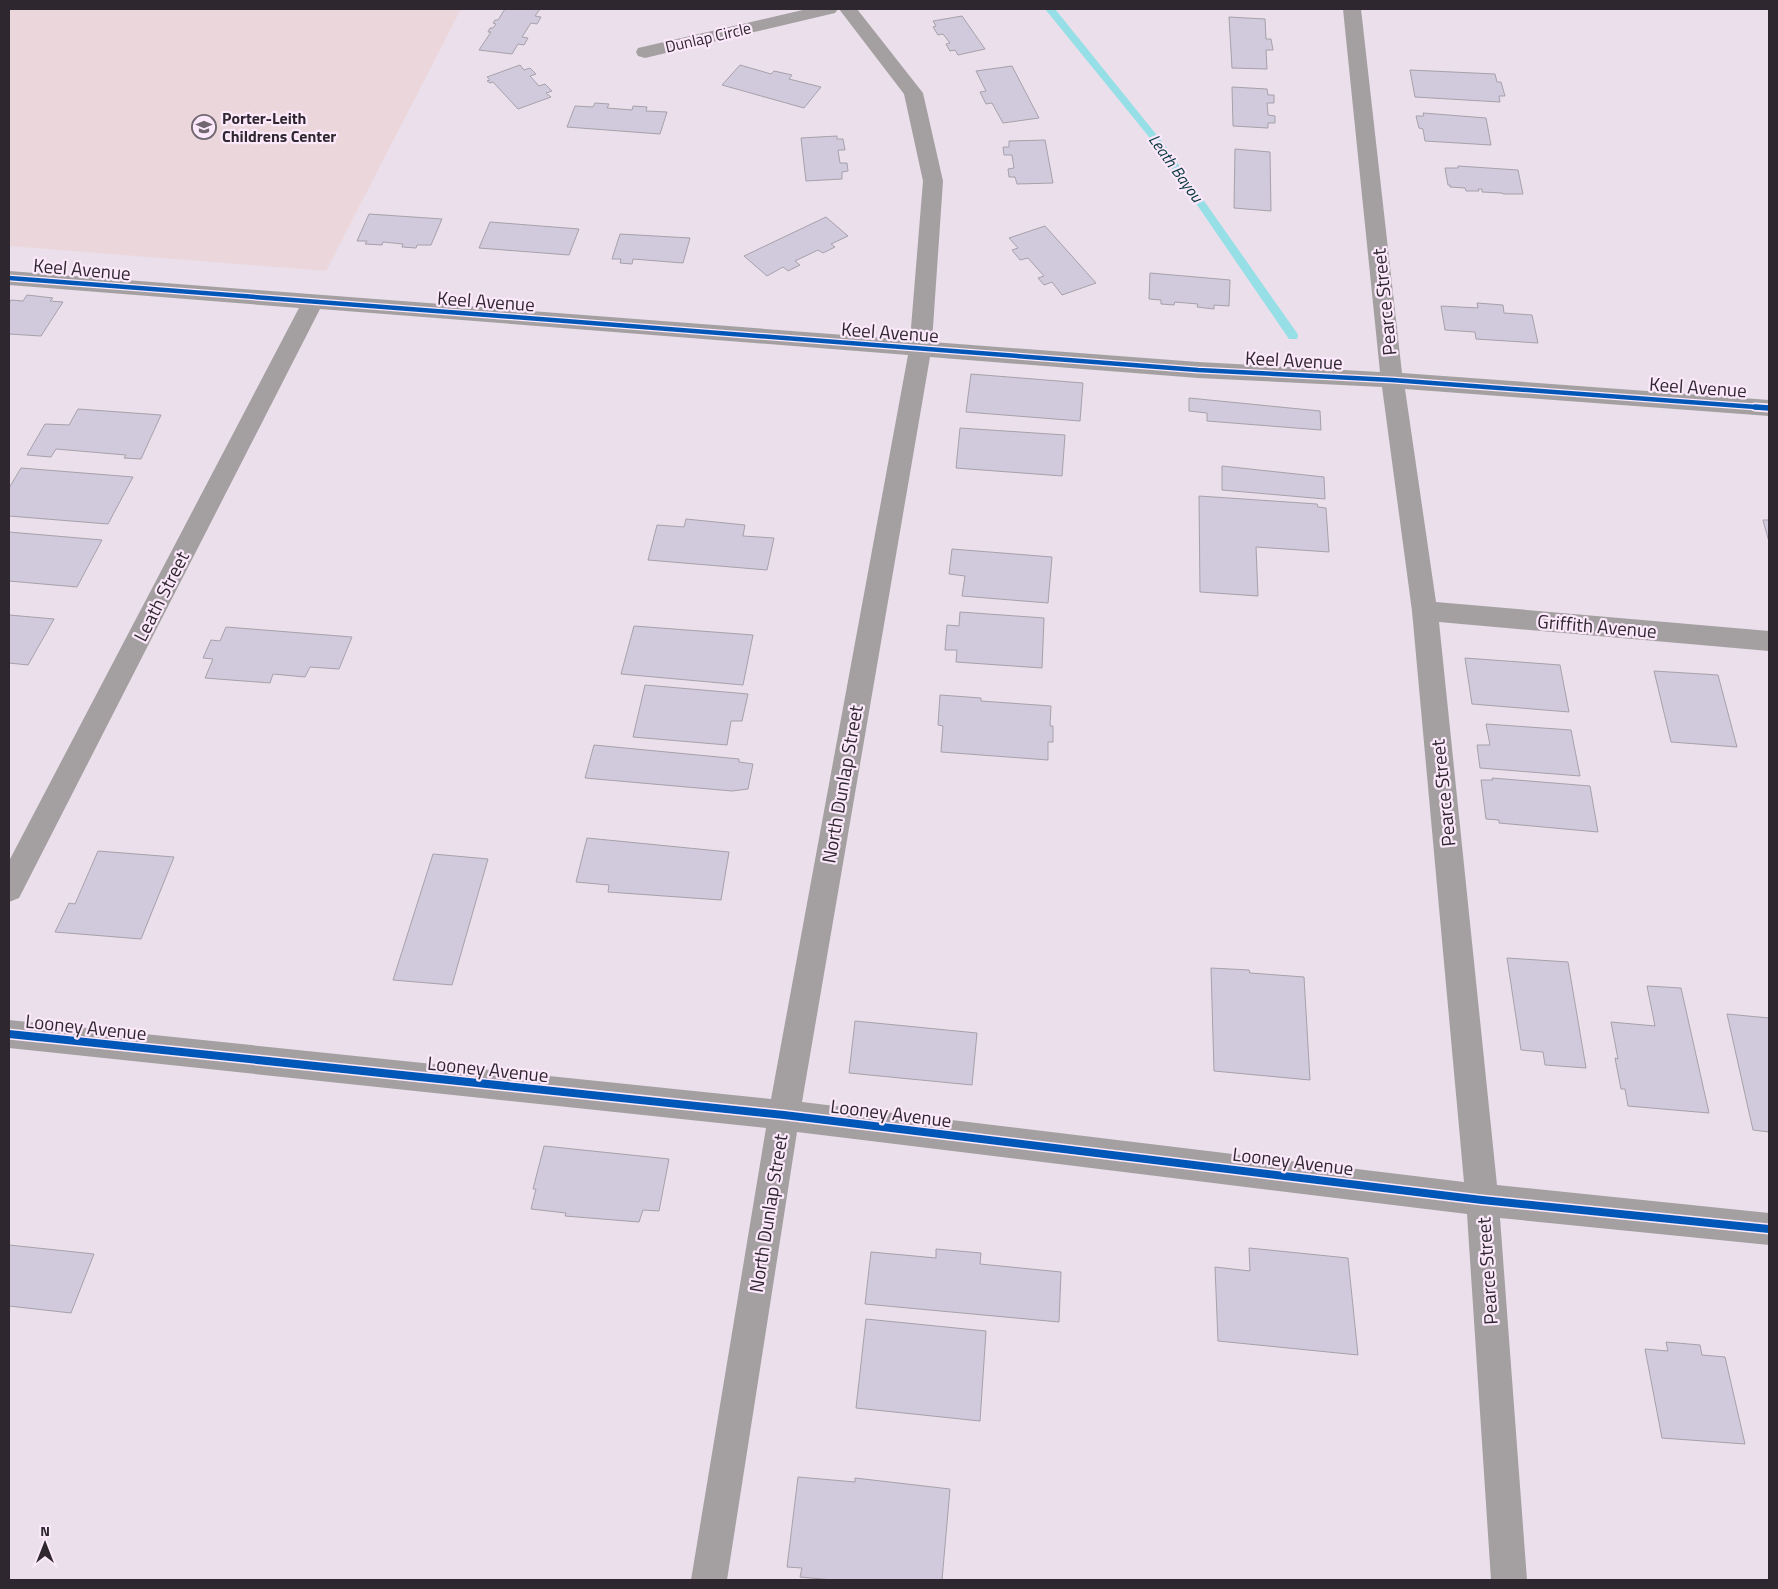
<svg xmlns="http://www.w3.org/2000/svg" width="1778" height="1589" font-family="'Titillium Web',sans-serif">
<style>
.education{fill:#ebd7db}
.lines{fill:none;stroke-linecap:round;stroke-linejoin:round}
.stream{fill:#97dfe7;fill-rule:evenodd}
.building{fill:#d1cadc;stroke:#a6a1aa}
.minor{fill:#a4a0a1;fill-rule:evenodd}
.cycleway-far2-casing{stroke:#fce8fb;stroke-width:7}
.cycleway-far1-casing{stroke:#fce8fb;stroke-width:9}
.cycleway-casing{stroke:#fce8fb;stroke-width:11}
.cycleway-far2{stroke:#0057b8;stroke-width:4.5}
.cycleway-far1{stroke:#0057b8;stroke-width:5.5}
.cycleway{stroke:#0057b8;stroke-width:8}
.labels{text-anchor:middle;stroke-width:4.5;stroke-linejoin:round;paint-order:stroke}
.far-street-label{font-size:16px;fill:#2f272f;stroke:#fce8fb}
.far-poi-label{font-size:16px;font-weight:bold;fill:#2f272f;stroke:#fce8fb;text-anchor:start}
.far-water-label{font-size:16px;font-style:italic;fill:#003639;stroke:#fce8fb}
.street-label{font-size:19px;fill:#2f272f;stroke:#fce8fb}
</style>
<rect width="100%" height="100%" fill="#eadfea"/>
<path class="education" d="M9,9H461L326,271L9,246Z"/>
<g class="lines">
<path class="stream" d="M1045,9H1055L1164,144L1297,333L1298,336L1297,339H1289L1158,148Z"/>
</g>
<path class="building" d="M505,9H540L535,16L541,17L537,24L531,23L522,37L528,38L524,45L518,44L512,54L479,50L491,32H488L490,28H493L496,24L493,23L495,20H498Z
M962,16L985,49L958,55L955,50L950,51L946,44L950,43L943,34L938,35L933,27L936,26L933,21Z
M1229,17L1265,19L1266,39H1271L1273,50H1266L1267,69L1232,68Z
M520,65L524,70L530,68L536,74L530,76L539,86L545,84L552,91L546,93L551,97L518,109L493,82L490,83L487,81L490,80L487,77Z
M740,65L771,74L774,71L792,75L789,79L821,87L804,108L722,85Z
M1012,66L1039,118L1003,123L992,103L986,104L980,92L986,91L976,71Z
M1410,70L1495,74L1497,82H1501L1505,96H1499L1500,102L1415,97Z
M1232,87L1267,89L1268,95H1274V103H1267L1268,115L1275,116V123H1268V128L1233,126Z
M595,103L609,104L607,108L632,110L633,106L647,107L646,111L667,112L660,134L567,127L575,106L593,107Z
M1423,113L1486,118L1491,145L1425,141L1423,129L1419,128L1416,116H1424Z
M837,136V139H843L845,150H838L840,163H847L848,171L842,172V179L806,181L801,138Z
M1045,140L1053,183L1017,184L1015,177H1009L1008,169L1014,168L1012,155H1004L1003,147H1009V141Z
M1235,149L1270,152L1271,211L1234,208Z
M1458,166L1518,170L1523,194H1503L1502,193L1482,192V189H1478L1479,191H1466L1465,188L1450,187V185H1448L1445,168H1458Z
M369,214L442,219L431,245H417L416,248L402,247L403,244L383,242L382,245L365,244L367,241H357Z
M826,217L848,236L831,244L835,247L823,253L818,250L795,261L800,265L788,271L783,267L767,276L744,256Z
M490,222L579,229L569,255L479,248Z
M1045,226L1096,283L1062,295L1052,282L1044,285L1038,278L1044,276L1028,258L1020,260L1012,250L1018,248L1009,238Z
M620,234L690,238L683,263L633,259L632,264L620,263L621,259H612Z
M1150,273L1230,280L1229,306L1214,305V309L1197,307L1198,304L1175,302L1174,305L1161,304V300L1149,299Z
M27,295L53,298L50,301L63,302L41,336L9,334V304L11,300L23,301Z
M1477,303L1503,305L1504,313L1532,315L1538,343L1476,339L1475,332L1445,330L1441,306L1478,308Z
M971,374L1083,383L1080,421L966,412Z
M1189,398L1320,411L1321,430L1207,421V413L1189,411Z
M78,409L161,415L141,459L124,458L126,455L56,449L51,457L27,455L45,424L69,425Z
M960,428L1065,435L1062,476L956,468Z
M1222,466L1324,477L1325,499L1222,490Z
M21,468L133,477L108,524L9,516V488Z
M1199,496L1317,504L1318,507L1326,508L1329,552L1256,547L1258,596L1200,592Z
M686,519L745,525L743,536L774,538L767,570L648,560L657,525L684,527Z
M1763,520H1769V542Z
M9,532L102,540L77,587L9,581Z
M952,549L1052,557L1048,603L962,596L965,576L949,574Z
M960,612L1044,618L1042,668L956,662L957,650H945L947,625L959,626Z
M9,615L54,619L28,665L9,663Z
M634,626L753,635L743,685L621,674Z
M226,627L352,637L339,669L310,667L305,677L273,674L270,683L205,678L213,659L203,658L211,640L220,641Z
M1465,658L1560,665L1569,712L1472,704Z
M1654,671L1718,675L1737,747L1671,742Z
M645,685L748,694L742,721H731L727,745L633,737Z
M940,695L981,698V701L1051,706L1050,726H1053V742H1048V760L941,752L943,726L938,725Z
M1486,724L1571,730L1580,776L1480,768L1477,745H1490Z
M594,745L739,759V762L753,764L748,789L732,791L585,778Z
M1492,778L1590,786L1598,832L1499,823V820L1486,819L1481,780H1493Z
M587,838L729,852L721,900L608,892L609,885L576,882Z
M98,851L174,857L141,939L55,932L69,903L75,904Z
M433,854L488,859L452,985L393,980Z
M1507,958L1568,962L1586,1068L1545,1065L1543,1052L1521,1050Z
M1211,968L1249,970L1250,973L1304,977L1310,1080L1214,1071Z
M1647,986L1681,988L1709,1113L1628,1106L1625,1089H1621L1615,1058L1618,1059L1611,1022L1655,1026Z
M1727,1014L1769,1018V1132L1753,1130Z
M855,1021L977,1033L972,1085L849,1073Z
M544,1146L669,1159L659,1211L643,1210L639,1222L565,1216L566,1213L531,1209L536,1189H533Z
M9,1245L94,1254L71,1313L9,1306Z
M1249,1248L1348,1258L1358,1355L1218,1341L1215,1267L1250,1271Z
M936,1249L981,1253L980,1264L1061,1272L1059,1322L865,1304L871,1252L936,1258Z
M866,1319L986,1331L980,1421L856,1408Z
M1666,1342L1700,1345L1702,1355L1725,1357L1745,1444L1662,1438L1645,1349L1668,1351Z
M798,1477L855,1482V1478L950,1489L942,1580H833L800,1577L802,1568L787,1567Z"/>
<g class="lines">
<path class="minor" d="M807,9H838L835,13L645,58L638,56L636,52L638,48Z
M839,9H857L923,93L943,181L932,342L1198,362L1380,372L1343,9H1361L1402,373L1769,400V416L1405,389L1436,602L1769,631V651L1439,622L1497,1185L1769,1213V1245L1500,1218L1527,1580H1491L1467,1214L797,1132L727,1580H691L766,1128L9,1048V1020L771,1099L908,355L320,309L19,898L9,902V861L299,308L9,285V271L910,340L923,181L904,94ZM930,357L1198,378L1382,387L1412,611L1464,1182L802,1102Z"/>
<defs>
<path id="cycleway-far2" d="M9,278L1198,370L1392,380L1769,408"/>
<path id="cycleway-far1" d="M1755,407L1769,408"/>
<path id="cycleway" d="M9,1034L784,1115L1482,1200L1769,1229"/>
</defs>
<use href="#cycleway-far2" class="cycleway-far2-casing"/>
<use href="#cycleway-far1" class="cycleway-far1-casing"/>
<use href="#cycleway" class="cycleway-casing"/>
<use href="#cycleway-far2" class="cycleway-far2"/>
<use href="#cycleway-far1" class="cycleway-far1"/>
<use href="#cycleway" class="cycleway"/>
</g>
<defs>
<symbol id="school-ring" viewBox="-11 -11 22 22"><circle r="9.5" fill="#fce8fb" stroke="#706770" stroke-width="1.5"/><path d="M0-5L7-2L0 1L-7-2ZM-4 1L0 2.5L4 1V4Q0 6-4 4Z" fill="#706770"/></symbol>
</defs>
<g fill-rule="evenodd">
<use href="#school-ring" x="190" y="113" width="28" height="28"/>
</g>
<g class="labels">
<g class="far-street-label">
<text transform="translate(708 37) rotate(-13)" y="6">Dunlap Circle</text>
</g>
<g class="far-poi-label">
<text x="222" y="124">Porter-Leith<tspan x="222" dy="18">Childrens Center</tspan></text>
</g>
<g class="far-water-label">
<text transform="translate(1176 168) rotate(54)" y="6">Leath Bayou</text>
</g>
<g class="street-label">
<text transform="translate(82 269) rotate(5)" y="7">Keel Avenue</text>
<text transform="translate(486 301) rotate(4)" y="7">Keel Avenue</text>
<text transform="translate(1384 302) rotate(-96)" y="7">Pearce Street</text>
<text transform="translate(890 332) rotate(4)" y="7">Keel Avenue</text>
<text transform="translate(1294 360) rotate(3)" y="7">Keel Avenue</text>
<text transform="translate(1698 387) rotate(4)" y="7">Keel Avenue</text>
<text transform="translate(161 596) rotate(-63)" y="7">Leath Street</text>
<text transform="translate(1597 626) rotate(5)" y="7">Griffith Avenue</text>
<text transform="translate(842 784) rotate(-80)" y="7">North Dunlap Street</text>
<text transform="translate(1443 793) rotate(-96)" y="7">Pearce Street</text>
<text transform="translate(86 1027) rotate(6)" y="7">Looney Avenue</text>
<text transform="translate(488 1069) rotate(6)" y="7">Looney Avenue</text>
<text transform="translate(891 1113) rotate(7)" y="7">Looney Avenue</text>
<text transform="translate(1293 1161) rotate(7)" y="7">Looney Avenue</text>
<text transform="translate(768 1213) rotate(-81)" y="7">North Dunlap Street</text>
<text transform="translate(1487 1271) rotate(-94)" y="7">Pearce Street</text>
</g>
</g>
<rect width="1778" height="1589" fill="none" stroke="#2f272f" stroke-width="20"/>
<g transform="translate(45 1544)" stroke="#fce8fb" stroke-width="4" paint-order="stroke">
<path d="M0-4L9 19L0 12L-9 19Z" fill="#2f272f"/>
<text y="-8" font-size="14" font-weight="bold" text-anchor="middle" fill="#2f272f">N</text>
</g>
</svg>
